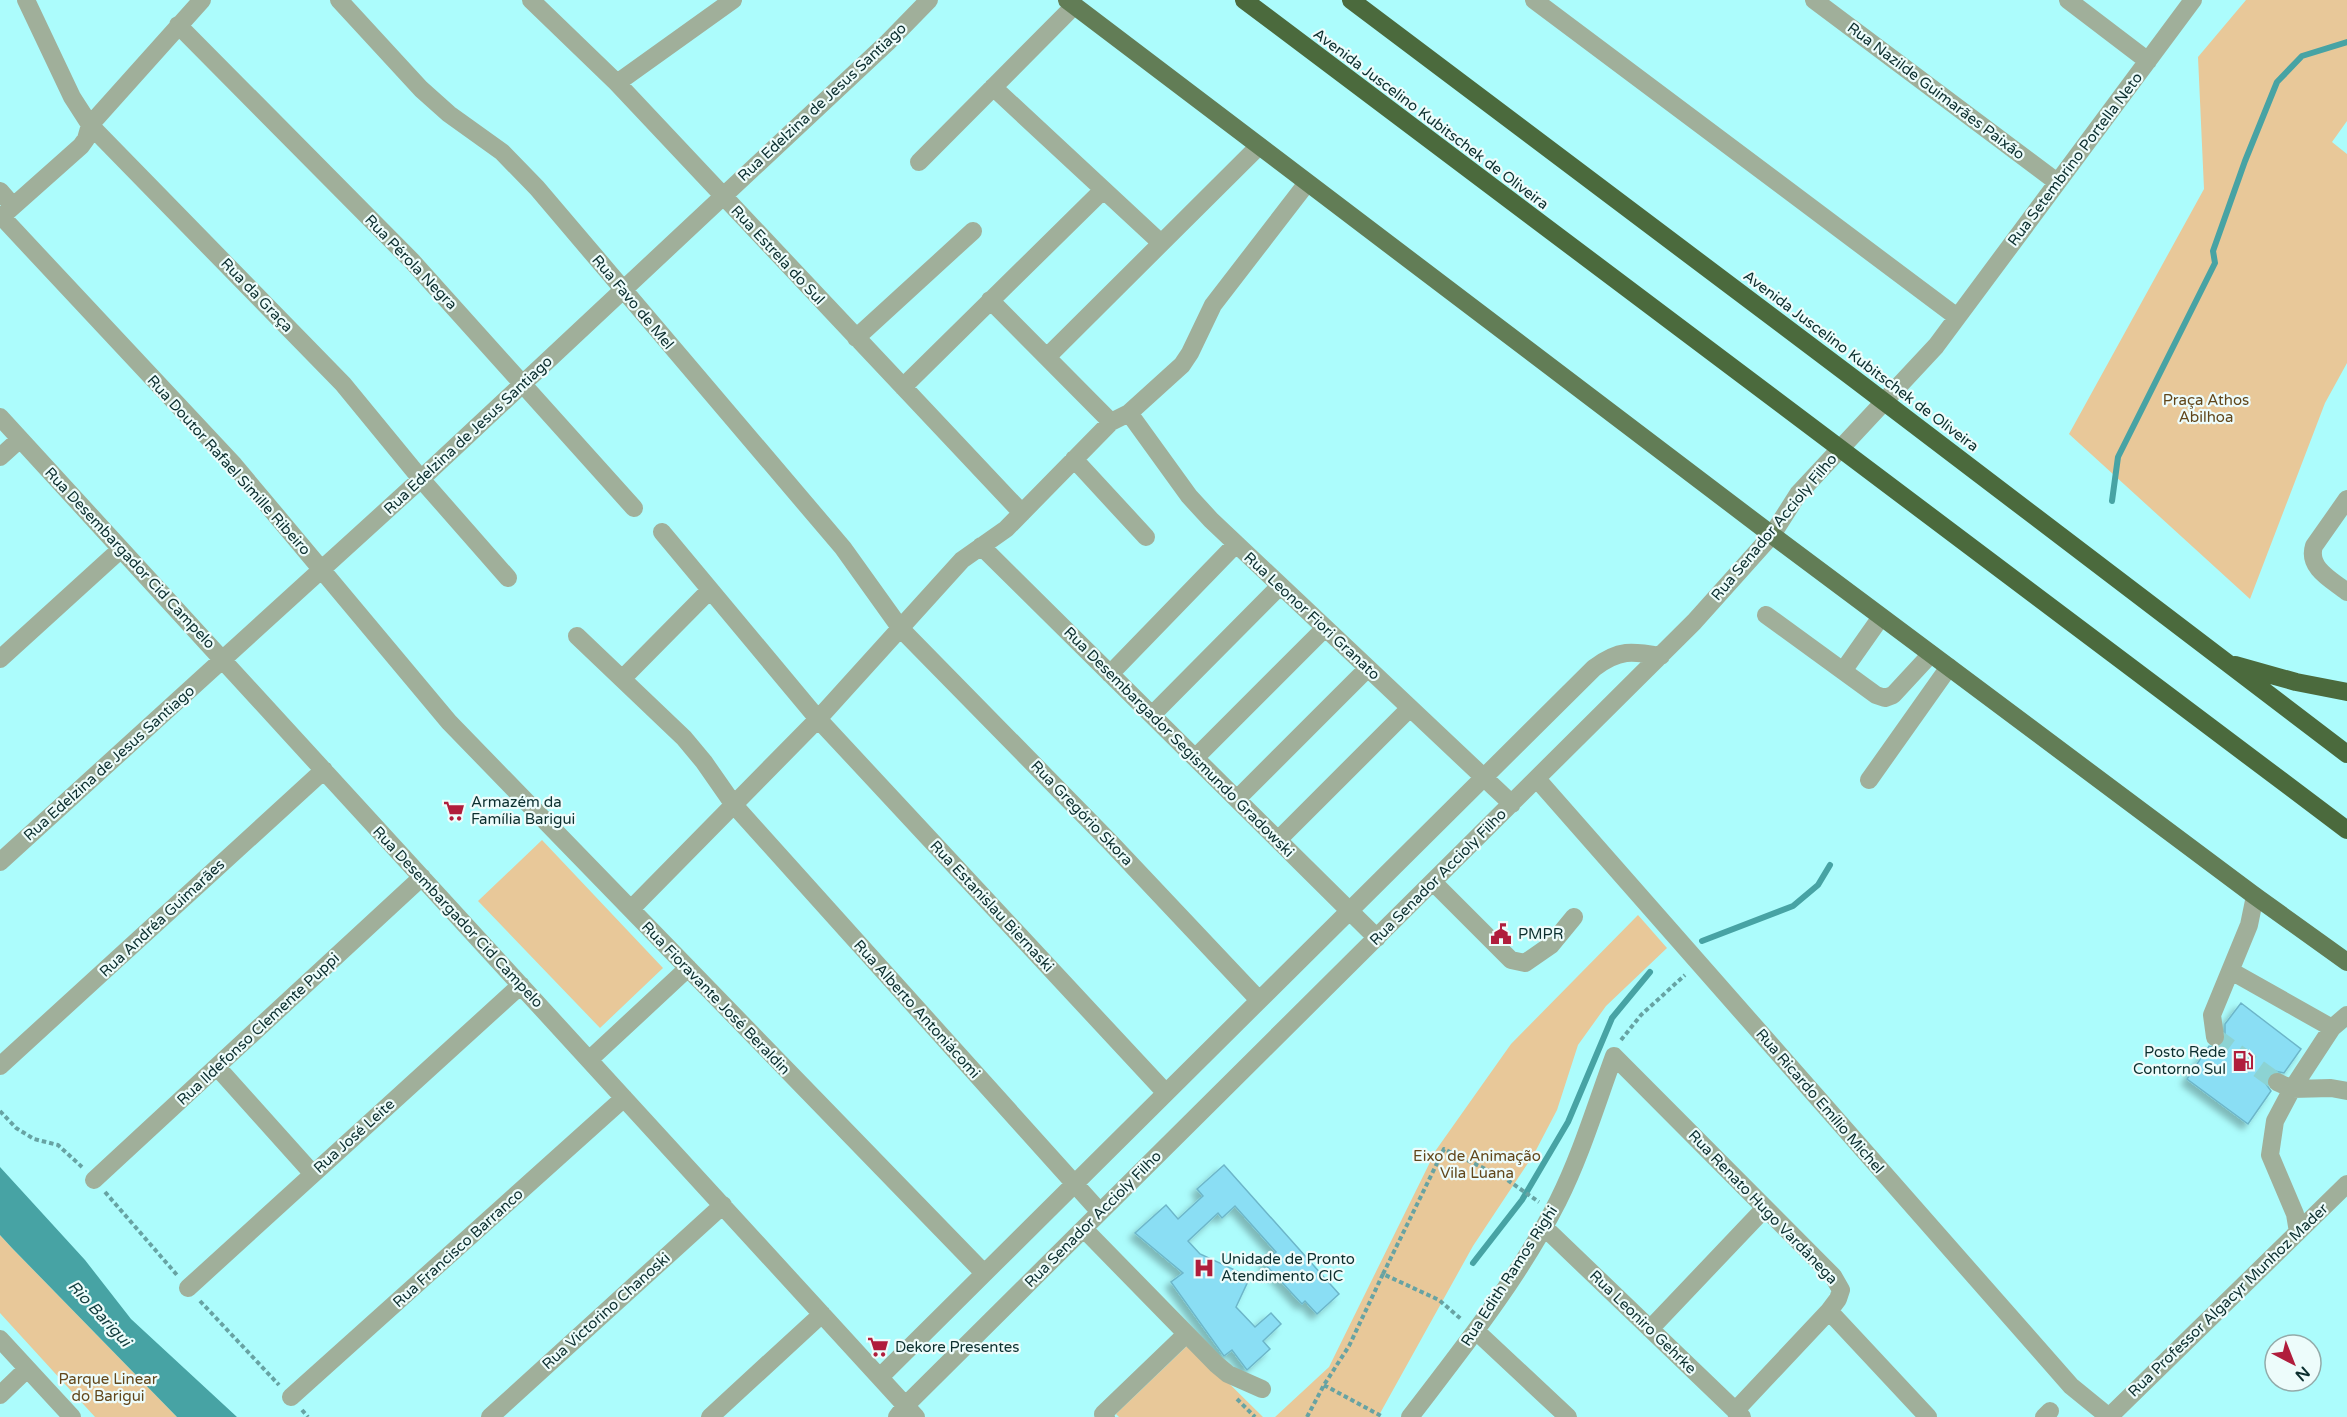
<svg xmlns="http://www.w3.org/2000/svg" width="2347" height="1417" font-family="'Varela Round',sans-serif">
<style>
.park{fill:#e8c899}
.water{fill:#47a3a4}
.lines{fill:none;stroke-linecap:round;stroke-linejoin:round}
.stream{stroke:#47a3a4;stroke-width:6}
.building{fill:#8adef4;stroke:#6db6c9;stroke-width:1.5;filter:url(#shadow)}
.minor-tunnel{stroke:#8cd3d3;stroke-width:18;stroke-dasharray:18 9;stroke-linecap:butt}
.path{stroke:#67a3a3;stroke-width:4;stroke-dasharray:4.5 3;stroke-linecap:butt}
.minor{stroke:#a0af9a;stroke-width:18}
.major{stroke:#627d56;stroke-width:18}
.highway{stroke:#4b6a3d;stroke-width:18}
.labels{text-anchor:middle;stroke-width:4.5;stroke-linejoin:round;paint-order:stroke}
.street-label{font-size:15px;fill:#0c2f2f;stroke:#edfcfb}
.park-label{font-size:15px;fill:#61461a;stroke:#edfcfb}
.poi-label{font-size:15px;fill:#0c2f2f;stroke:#edfcfb;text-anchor:start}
.water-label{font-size:16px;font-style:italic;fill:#113d3d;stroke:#edfcfb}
</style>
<defs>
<filter id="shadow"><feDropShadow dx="-5.5" dy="5.5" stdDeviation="3" flood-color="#0004"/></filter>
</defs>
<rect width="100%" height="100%" fill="#acfcfc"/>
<path class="park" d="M2246,0H2347V121L2332,142L2347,154V363L2325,403L2250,599L2069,434L2204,189L2198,57Z
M542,840L663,968L600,1028L478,901Z
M1638,915L1667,948L1606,1006L1578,1045L1557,1110L1534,1154L1473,1246L1378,1417H1275L1329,1367L1436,1150L1511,1044Z
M0,1235L12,1248L177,1417H95L0,1313Z
M1189,1344L1263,1417H1119L1116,1414Z"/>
<path class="water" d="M0,1167L85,1260L131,1319L237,1417H177L12,1248L0,1235Z"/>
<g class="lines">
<path class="stream" d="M2112,501L2118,457L2215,263L2213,251L2245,161L2277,82L2302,56L2347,42
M1702,941L1793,906L1818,885L1830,865
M1473,1263L1522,1200L1568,1122L1612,1018L1650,972"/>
</g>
<path class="building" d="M2241,1003L2301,1049L2284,1073L2275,1071L2267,1077L2266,1084L2271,1091L2248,1124L2187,1079L2209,1046L2217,1048L2225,1042V1024Z
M1224,1165L1339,1294L1317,1314L1305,1301L1302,1304L1264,1263L1276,1252L1235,1206L1222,1218L1218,1213L1188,1241L1200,1254L1250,1277L1236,1307L1255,1327L1271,1313L1281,1324L1263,1341L1270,1349L1247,1370L1232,1350L1224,1356L1171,1282L1183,1273L1135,1233L1166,1205L1178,1219L1203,1196L1197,1189Z"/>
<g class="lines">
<path class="minor-tunnel" d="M2215,1037L2277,1082"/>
<path class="path" d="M1621,1040L1641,1015L1685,975
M0,1111L16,1128L34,1139L58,1145L82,1167
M105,1192L177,1275
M1383,1274L1444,1149L1506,1179L1539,1202
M200,1301L279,1385
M1324,1385L1383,1417
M1237,1399L1255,1417
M302,1410L308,1417
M1307,1417L1324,1385L1349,1346L1383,1274L1439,1300L1461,1319"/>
<path class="minor" d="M26,0L72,97L90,125L343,384L421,479L508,578
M339,0L421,89L449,114L502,152L537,188L843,548L901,629L1110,842L1259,1000
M531,0L617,83L1022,513
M1534,0L1957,317
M1814,0L2057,182
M2068,0L2148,61
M178,25L411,260L634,508
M617,83L733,0
M993,87L1161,243
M919,162L1074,6
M0,191L13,206
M1,216L234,465L449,722L984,1273
M0,218L81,146L86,139L90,125L202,0
M990,300L1111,422
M856,338L973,231
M1047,357L1259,146
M903,387L1103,190
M1129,413L1189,496L1211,520L1512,804
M0,417L916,1417
M0,457L20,439
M1074,459L1146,537
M2347,499L2314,546C2307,568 2332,580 2347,592
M662,532L818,719L1166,1093
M981,546L1377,938
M1766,615L1876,695L1885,698L1893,695L1931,654
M577,636L684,738L704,762L734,805L1100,1212
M0,659L121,549
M1843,671L1881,617
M1110,674L1236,544
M623,678L710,590
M1152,715L1280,586
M1195,758L1325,628
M1537,779L2071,1386L2109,1417
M1869,780L1949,667
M1237,799L1368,668
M1278,840L1410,708
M0,862L421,479L888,42L929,0
M1433,882L1511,960L1525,963L1551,945L1574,917
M631,909L818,719L962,560L1006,529L1111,422L1129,413L1182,365L1190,353L1213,305L1307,183
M2231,971L2332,1028
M2215,1037L2212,1015L2249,925L2255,896
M589,1060L688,968
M0,1066L324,770
M217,1067L313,1174
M2277,1082L2292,1089L2331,1088L2347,1091
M94,1180L422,877
M1544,1227L1742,1417
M1084,1229L1216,1364L1228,1374L1262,1389
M2298,1232L2295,1214L2270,1155L2275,1121L2292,1089L2332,1028L2347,1015
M188,1288L521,985
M1650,1329L1765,1208
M1476,1331L1568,1417
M0,1339L72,1417
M880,1377L1594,668C1619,649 1632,651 1661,656
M0,1395L27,1369
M291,1397L624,1098
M1735,1411L1829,1311
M490,1417L723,1205
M710,1417L822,1314
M897,1417L906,1405L1694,622L1772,535L1798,494L1936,346L2193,0
M1106,1417L1103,1414L1180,1340
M1410,1417C1462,1349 1519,1278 1558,1201C1581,1155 1596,1105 1614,1056L1833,1276L1841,1290L1838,1299L1829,1311L1928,1417
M2044,1417L2050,1411
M2109,1417L2347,1184"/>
<path class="major" d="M1067,0L1772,535L2255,896L2347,962"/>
<path class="highway" d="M1244,0L2347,830
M1351,0L1853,378L2347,754
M2235,665L2296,682L2347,692"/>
</g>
<defs>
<symbol id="supermarket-bare" viewBox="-9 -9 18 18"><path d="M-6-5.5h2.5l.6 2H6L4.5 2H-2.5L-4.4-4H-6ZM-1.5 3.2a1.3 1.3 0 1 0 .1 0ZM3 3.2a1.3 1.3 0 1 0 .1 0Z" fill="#b01d3c" stroke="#edfcfb" stroke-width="2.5" paint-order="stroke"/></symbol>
<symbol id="civic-bare" viewBox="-9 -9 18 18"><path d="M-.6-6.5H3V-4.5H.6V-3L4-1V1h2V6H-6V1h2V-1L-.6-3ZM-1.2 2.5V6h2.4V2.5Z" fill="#b01d3c" stroke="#edfcfb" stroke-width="2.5" paint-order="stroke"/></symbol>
<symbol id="fuel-bare" viewBox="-9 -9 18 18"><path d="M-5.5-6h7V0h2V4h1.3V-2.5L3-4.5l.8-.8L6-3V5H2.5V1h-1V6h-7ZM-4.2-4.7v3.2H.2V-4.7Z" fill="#b01d3c" stroke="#edfcfb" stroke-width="2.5" paint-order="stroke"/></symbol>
<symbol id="hospital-bare" viewBox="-9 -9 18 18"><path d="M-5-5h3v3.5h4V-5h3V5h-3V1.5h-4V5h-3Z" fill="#b01d3c" stroke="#edfcfb" stroke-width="2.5" paint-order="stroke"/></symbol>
</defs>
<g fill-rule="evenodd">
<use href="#supermarket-bare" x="439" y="796" width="30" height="30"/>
<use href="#civic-bare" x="1486" y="919" width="30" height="30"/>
<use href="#fuel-bare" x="2228" y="1046" width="30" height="30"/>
<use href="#hospital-bare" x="1189" y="1253" width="30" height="30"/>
<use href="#supermarket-bare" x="863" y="1332" width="30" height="30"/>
</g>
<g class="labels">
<g class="street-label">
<text transform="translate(1936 91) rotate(37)" y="5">Rua Nazilde Guimarães Paixão</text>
<text transform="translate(822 102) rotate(-43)" y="5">Rua Edelzina de Jesus Santiago</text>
<text transform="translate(1431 119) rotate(37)" y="5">Avenida Juscelino Kubitschek de Oliveira</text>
<text transform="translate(2075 159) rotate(-53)" y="5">Rua Setembrino Portella Neto</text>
<text transform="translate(778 255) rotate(47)" y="5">Rua Estrela do Sul</text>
<text transform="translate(411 262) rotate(46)" y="5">Rua Pérola Negra</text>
<text transform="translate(257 295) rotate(46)" y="5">Rua da Graça</text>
<text transform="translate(633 302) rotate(50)" y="5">Rua Favo de Mel</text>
<text transform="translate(1861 361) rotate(37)" y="5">Avenida Juscelino Kubitschek de Oliveira</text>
<text transform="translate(468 435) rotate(-43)" y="5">Rua Edelzina de Jesus Santiago</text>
<text transform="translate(229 465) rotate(48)" y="5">Rua Doutor Rafael Simille Ribeiro</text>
<text transform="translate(1774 527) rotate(-50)" y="5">Rua Senador Accioly Filho</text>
<text transform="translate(130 558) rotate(47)" y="5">Rua Desembargador Cid Campelo</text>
<text transform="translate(1312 616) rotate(43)" y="5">Rua Leonor Fiori Granato</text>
<text transform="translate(1179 742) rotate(45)" y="5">Rua Desembargador Segismundo Gradowski</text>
<text transform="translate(109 763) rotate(-42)" y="5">Rua Edelzina de Jesus Santiago</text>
<text transform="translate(1082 813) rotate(46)" y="5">Rua Gregório Skora</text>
<text transform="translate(1438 877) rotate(-45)" y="5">Rua Senador Accioly Filho</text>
<text transform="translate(992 906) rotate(47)" y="5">Rua Estanislau Biernaski</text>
<text transform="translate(458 917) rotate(47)" y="5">Rua Desembargador Cid Campelo</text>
<text transform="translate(162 918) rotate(-43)" y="5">Rua Andréa Guimarães</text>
<text transform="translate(716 998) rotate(46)" y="5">Rua Fioravante José Beraldin</text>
<text transform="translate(917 1009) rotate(48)" y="5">Rua Alberto Antoniácomi</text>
<text transform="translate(258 1029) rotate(-43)" y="5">Rua Ildefonso Clemente Puppi</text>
<text transform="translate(1820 1101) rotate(49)" y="5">Rua Ricardo Emílio Michel</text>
<text transform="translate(354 1136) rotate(-42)" y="5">Rua José Leite</text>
<text transform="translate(1763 1207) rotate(46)" y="5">Rua Renato Hugo Vardânega</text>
<text transform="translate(1093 1219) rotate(-45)" y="5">Rua Senador Accioly Filho</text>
<text transform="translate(458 1248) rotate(-42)" y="5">Rua Francisco Barranco</text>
<text transform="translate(1509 1276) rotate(-57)" y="5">Rua Edith Ramos Righi</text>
<text transform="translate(2228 1300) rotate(-44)" y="5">Rua Professor Algacyr Munhoz Mader</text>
<text transform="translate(606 1311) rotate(-42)" y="5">Rua Victorino Chanoski</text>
<text transform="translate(1643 1322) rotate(44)" y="5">Rua Leoniro Gehrke</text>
</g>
<g class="park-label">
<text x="2206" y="405">Praça Athos<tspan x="2206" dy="17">Abilhoa</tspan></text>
<text x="1477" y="1161">Eixo de Animação<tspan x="1477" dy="17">Vila Luana</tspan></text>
<text x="108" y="1384">Parque Linear<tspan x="108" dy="17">do Barigui</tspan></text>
</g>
<g class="poi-label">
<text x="471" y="807">Armazém da<tspan x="471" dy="17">Família Barigui</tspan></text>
<text x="1518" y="939">PMPR</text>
<text x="2226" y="1057" text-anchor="end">Posto Rede<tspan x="2226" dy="17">Contorno Sul</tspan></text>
<text x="1221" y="1264">Unidade de Pronto<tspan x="1221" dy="17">Atendimento CIC</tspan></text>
<text x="895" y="1352">Dekore Presentes</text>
</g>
<g class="water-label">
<text transform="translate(100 1313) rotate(47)" y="6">Rio Barigui</text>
</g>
</g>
<g transform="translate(2293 1363) rotate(138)"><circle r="28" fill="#edfcfb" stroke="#93aaa9" stroke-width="1.5"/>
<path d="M0-4.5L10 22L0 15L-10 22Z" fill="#b01d3c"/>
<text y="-9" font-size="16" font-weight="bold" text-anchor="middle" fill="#0c2f2f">N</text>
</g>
</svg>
